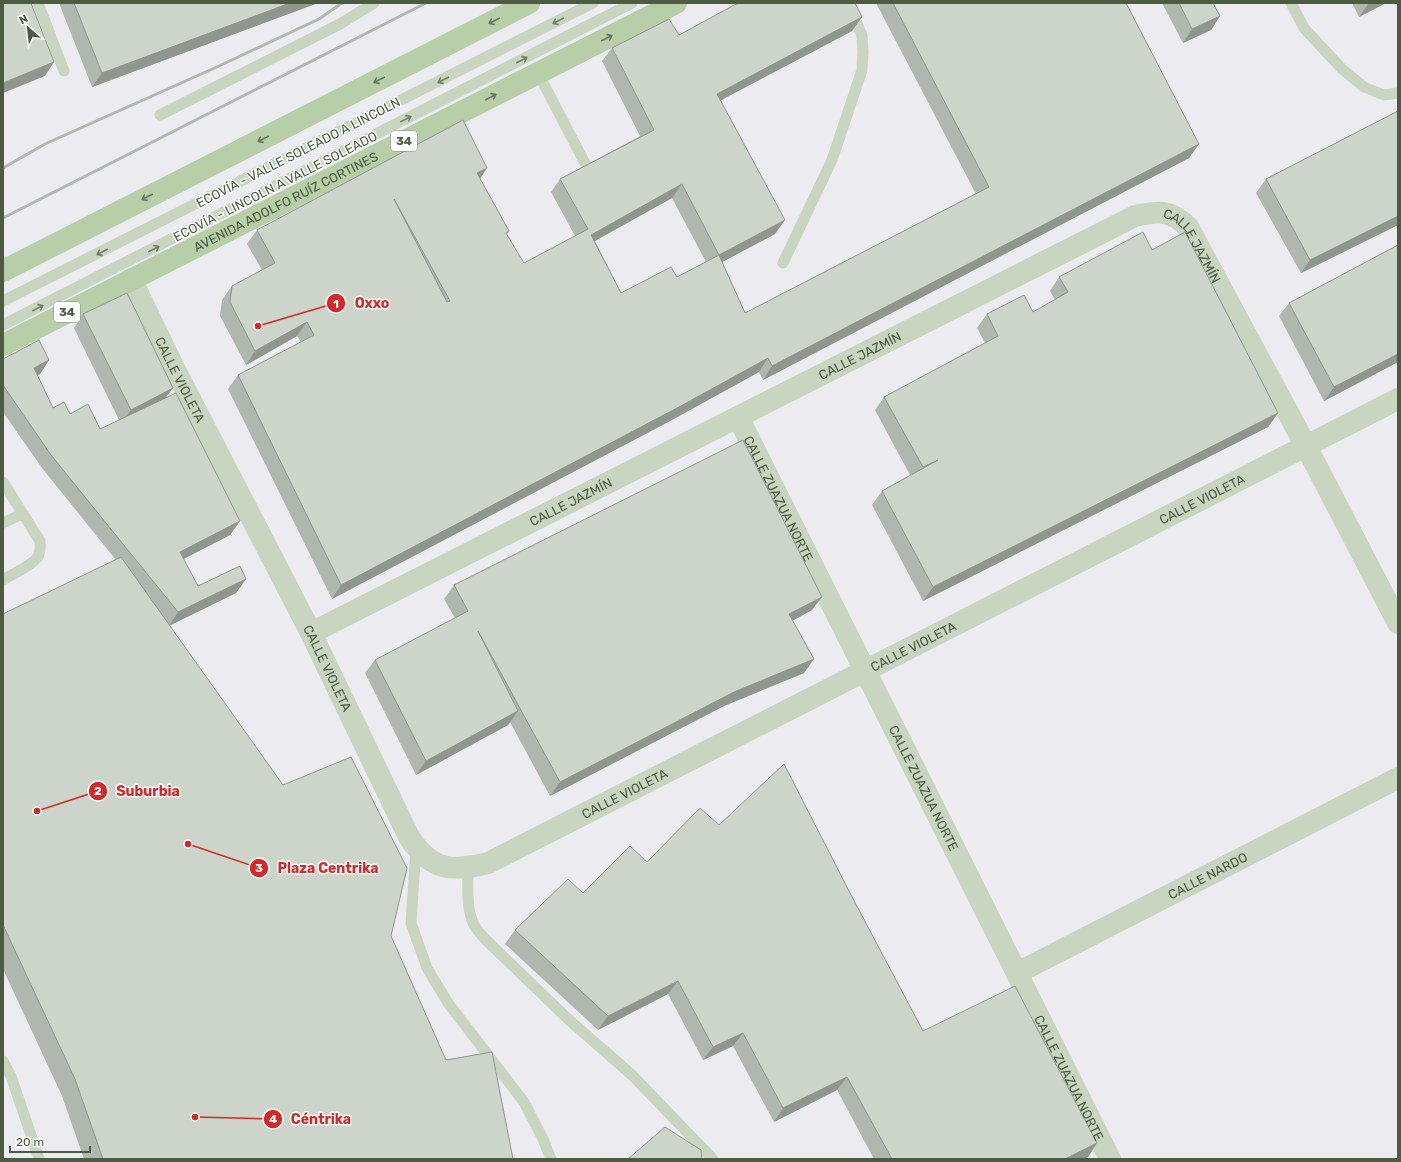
<svg xmlns="http://www.w3.org/2000/svg" width="1401" height="1162" font-family="Rubik,sans-serif">
<style>
.lines{fill:none;stroke-linecap:round;stroke-linejoin:round}
.lane{stroke:#cad5c1;stroke-width:11}
.street{stroke:#cad5c1;stroke-width:22}
.primary{stroke:#b8cea9;stroke-width:22}
.rail{stroke:#b1b8ae;stroke-width:3}
.wall{fill:#b0b7af;fill-rule:evenodd}
.shaded-wall{fill:#90958e}
.building{fill:#cdd5cb;stroke:#90958e;fill-rule:evenodd}
.oneway{stroke:#68785c}
.oneway2{stroke:#728069}
.labels{text-anchor:middle;stroke-width:3;stroke-linejoin:round;paint-order:stroke}
.shield{fill:#fff;stroke:#828c7b;stroke-width:1}
.shield-label{font-size:12px;font-weight:bold;fill:#4d5b43}
.street-label{font-size:13px;fill:#4d5b43;stroke:#fff}
.leader{fill:none;stroke:#d62828;stroke-width:1.5}
.callout-dot{fill:#d62828;stroke:#fff;stroke-width:1.5}
.mark-label{font-size:12px;text-anchor:middle;font-weight:bold;fill:#fff}
.callout-label{font-size:14px;text-anchor:middle;font-weight:bold;fill:#d62828;stroke:#fff;stroke-width:3;stroke-linejoin:round;paint-order:stroke}
</style>
<rect width="100%" height="100%" fill="#ececf0"/>
<g class="lines">
<path class="lane" d="M38,3L64,71
M1291,3L1304,28L1342,69L1364,87L1384,95L1398,93
M538,73L588,169
M160,115L340,24L374,3
M783,263L832,160L862,70L863,52L862,36L849,3
M3,301L593,3
M3,325L632,3
M3,482L40,541C40,547 41,552 38,557C30,567 14,573 3,580
M3,523L22,514
M416,848L411,923L427,968L448,1003L524,1102L543,1139L551,1159
M468,868C468,887 466,908 474,925C477,930 481,934 484,938L568,1019L632,1075L713,1159
M3,1061L11,1076L39,1159"/>
<g class="street">
<path id="s1" d="M131,279L173,366L311,633L409,837C431,871 452,872 488,863L1398,399"/>
<path id="s2" d="M738,417L1110,1159"/>
<path id="s3" d="M311,633L1135,216C1158,211 1170,209 1188,227L1306,446L1398,623"/>
<path id="s4" d="M1017,973L1398,778"/>
</g>
<g class="primary">
<path d="M3,271L529,3"/>
<path id="s5" d="M3,345L676,3"/>
</g>
<path class="rail" d="M3,168L45,144L219,66L319,19L342,3
M3,218L426,3"/>
</g>
<path class="wall" d="M59,3H318L92,87Z
M736,3H855L852,31L721,100L775,234L722,262L745,313L976,194L876,3H1126L1199,144L1189,158L763,380L759,372L670,421L332,599L228,389L238,375L301,342L297,336L246,365L220,316L222,300L232,286L262,270L247,244L257,230L480,178L509,231L507,235L524,263L575,236L551,192L560,179L640,136L602,61L612,48L679,35L737,4ZM672,198L706,262L677,277L621,293L595,241Z
M1162,3H1213L1220,16L1211,30L1183,43Z
M1352,3H1386L1359,17Z
M1398,111V225L1301,273L1256,193L1266,179Z
M1398,245V362L1324,401L1279,316L1289,303Z
M1152,250L1278,413L1268,427L923,601L872,505L882,491L910,475L875,410L884,397L985,343L977,328L987,314L1033,312L1055,300L1050,291L1059,277Z
M83,314L173,388L166,397L240,521L230,535L183,559L198,586L246,579L236,593L169,625L391,936L446,1060L513,1159H84L62,1096L3,969V614L116,560L42,468L3,412V359L49,360L40,374L37,375L53,408L70,414L100,429L119,420L74,328Z
M454,585L812,610L792,621L804,673L724,706L550,796L510,722L508,725L416,775L365,673L375,660L455,618L444,599Z
M719,825L850,893L923,1031L1097,1143L1088,1157L1083,1159H874L837,1090L774,1122L733,1046L703,1060L668,994L598,1030L505,944L515,930L583,893Z"/>
<path class="shaded-wall" d="M290,3H318L92,87L102,73Z
M1369,3H1386L1359,17Z
M1220,16L1211,30L1183,43L1192,29Z
M862,17L852,31L708,107L717,94Z
M54,62L45,76L3,93V83Z
M1199,144L1189,158L763,380L772,366Z
M487,168L478,182L477,173Z
M682,184L672,198L582,248L591,235Z
M1398,216V225L1301,273L1310,260Z
M785,220L775,234L709,269L719,255Z
M307,322L297,336L246,365L255,351Z
M1398,354V362L1324,401L1334,387Z
M768,358L759,372L670,421L332,599L341,585Z
M49,360L40,374L24,382L34,368Z
M173,388L163,401L121,423L131,410Z
M1278,413L1268,427L923,601L933,587Z
M240,521L230,535L170,566L180,552Z
M246,579L236,593L169,626L178,612Z
M822,597L812,610L779,628L789,614Z
M814,659L804,673L724,706L550,796L560,782L734,692Z
M518,711L508,725L416,775L426,761Z
M678,981L668,994L598,1030L608,1016Z
M743,1033L733,1046L703,1060L713,1047Z
M847,1077L837,1090L774,1122L783,1108Z
M1097,1143L1088,1157L1083,1159H1065Z"/>
<path class="building" d="M3,3H31L54,62L3,83Z
M74,3H290L102,73Z
M738,3H855L862,17L717,94L785,220L719,255L745,313L989,187L893,3H1126L1199,144L772,366L768,358L679,407L341,585L238,375L314,335L307,322L255,351L230,302L232,286L275,263L257,230L463,120L487,168L477,173L509,231L506,233L524,263L588,229L560,179L654,130L612,48L669,19L679,35ZM682,184L719,255L677,277L671,267L621,293L591,235ZM394,199L450,301L447,302Z
M1179,3H1213L1220,16L1192,29Z
M1398,111V216L1310,260L1266,179Z
M1143,232L1152,250L1185,232L1278,413L933,587L882,491L938,460L923,467L884,397L998,336L987,314L1024,295L1033,312L1068,292L1059,277Z
M1398,245V354L1334,387L1289,303Z
M127,293L173,388L131,410L83,314Z
M39,340L49,360L34,368L53,408L64,402L70,414L88,404L100,429L176,393L240,521L180,552L198,586L240,566L246,579L178,612L51,455L3,385V359Z
M743,440L822,597L789,614L814,659L734,692L560,782L478,631L518,711L426,761L375,660L468,611L454,585Z
M121,557L283,785L351,757L407,868L391,936L446,1060L492,1052L513,1159H103L75,1079L3,925V614Z
M784,764L850,893L923,1031L1015,986L1097,1143L1065,1159H892L847,1077L783,1108L743,1033L713,1047L678,981L608,1016L515,930L568,879L583,893L630,846L647,862L700,808L719,825Z
M665,1127L701,1150L702,1159H628Z"/>
<defs><path id="oneway-shaft" d="M-6 0H5M1.5-3L5.5 0L1.5 3" fill="none" stroke-width="1.6" stroke-linecap="round" stroke-linejoin="round"/></defs>
<g class="oneway">
<use href="#oneway-shaft" transform="translate(494 21) rotate(153)"/>
<use href="#oneway-shaft" transform="translate(607 38) rotate(-27)"/>
<use href="#oneway-shaft" transform="translate(379 80) rotate(153)"/>
<use href="#oneway-shaft" transform="translate(491 97) rotate(-27)"/>
<use href="#oneway-shaft" transform="translate(263 139) rotate(153)"/>
<use href="#oneway-shaft" transform="translate(147 197) rotate(153)"/>
</g>
<g class="oneway2">
<use href="#oneway-shaft" transform="translate(558 21) rotate(153)"/>
<use href="#oneway-shaft" transform="translate(522 60) rotate(-27)"/>
<use href="#oneway-shaft" transform="translate(443 80) rotate(153)"/>
<use href="#oneway-shaft" transform="translate(406 119) rotate(-27)"/>
<use href="#oneway-shaft" transform="translate(154 249) rotate(-27)"/>
<use href="#oneway-shaft" transform="translate(102 252) rotate(153)"/>
<use href="#oneway-shaft" transform="translate(38 308) rotate(-27)"/>
</g>
<g class="labels">
<g class="shield">
<rect x="391" y="131" width="26" height="20" rx="3"/>
<rect x="54" y="302" width="26" height="20" rx="3"/>
</g>
<g class="shield-label">
<text x="404" y="145">34</text>
<text x="67" y="316">34</text>
</g>
<g class="street-label">
<text transform="translate(298 152) rotate(-27)" y="5">ECOVÍA - VALLE SOLEADO A LINCOLN</text>
<text transform="translate(275 186) rotate(-27)" y="5">ECOVÍA - LINCOLN A VALLE SOLEADO</text>
<text dy="5" stroke="none"><textPath href="#s5" startOffset="317">AVENIDA ADOLFO RUÍZ CORTINES</textPath></text>
<text dy="5" stroke="none"><textPath href="#s3" startOffset="998">CALLE JAZMÍN</textPath></text>
<text dy="5" stroke="none"><textPath href="#s3" startOffset="615">CALLE JAZMÍN</textPath></text>
<text dy="5" stroke="none"><textPath href="#s1" startOffset="112">CALLE VIOLETA</textPath></text>
<text dy="5" stroke="none"><textPath href="#s2" startOffset="91">CALLE ZUAZUA NORTE</textPath></text>
<text dy="5" stroke="none"><textPath href="#s1" startOffset="1516">CALLE VIOLETA</textPath></text>
<text dy="5" stroke="none"><textPath href="#s3" startOffset="291">CALLE JAZMÍN</textPath></text>
<text dy="5" stroke="none"><textPath href="#s1" startOffset="1192">CALLE VIOLETA</textPath></text>
<text dy="5" stroke="none"><textPath href="#s1" startOffset="436">CALLE VIOLETA</textPath></text>
<text dy="5" stroke="none"><textPath href="#s2" startOffset="415">CALLE ZUAZUA NORTE</textPath></text>
<text dy="5" stroke="none"><textPath href="#s1" startOffset="868">CALLE VIOLETA</textPath></text>
<text dy="5" stroke="none"><textPath href="#s4" startOffset="214">CALLE NARDO</textPath></text>
<text dy="5" stroke="none"><textPath href="#s2" startOffset="739">CALLE ZUAZUA NORTE</textPath></text>
</g>
</g>
<path class="leader" d="M258 326L336 303M37 811L98 791M188 844L259 868M195 1117L273 1119"/>
<g class="callout-dot">
<circle cx="258" cy="326" r="4"/>
<circle cx="37" cy="811" r="4"/>
<circle cx="188" cy="844" r="4"/>
<circle cx="195" cy="1117" r="4"/>
<circle cx="336" cy="303" r="10"/>
<circle cx="98" cy="791" r="10"/>
<circle cx="259" cy="868" r="10"/>
<circle cx="273" cy="1119" r="10"/>
</g>
<g class="mark-label">
<text x="336" y="308">1</text>
<text x="98" y="795">2</text>
<text x="259" y="872">3</text>
<text x="273" y="1123">4</text>
</g>
<g class="callout-label">
<text x="372" y="308">Oxxo</text>
<text x="148" y="796">Suburbia</text>
<text x="328" y="873">Plaza Centrika</text>
<text x="321" y="1124">Céntrika</text>
</g>
<rect width="1401" height="1162" fill="none" stroke="#4d5b43" stroke-width="8"/>
<g transform="translate(28 28) rotate(332)" stroke="#ffffff" stroke-width="3" paint-order="stroke">
<path d="M0-3L7 15L0 10L-7 15Z" fill="#4d5b43"/>
<text y="-6" font-size="11" font-weight="bold" text-anchor="middle" fill="#4d5b43">N</text>
</g>
<path d="M10 1146v6h80v-6" fill="none" stroke="#4d5b43" stroke-width="2"/>
<text x="16" y="1146" font-size="12" fill="#4d5b43" stroke="#ffffff" stroke-width="3" paint-order="stroke">20 m</text>
</svg>
